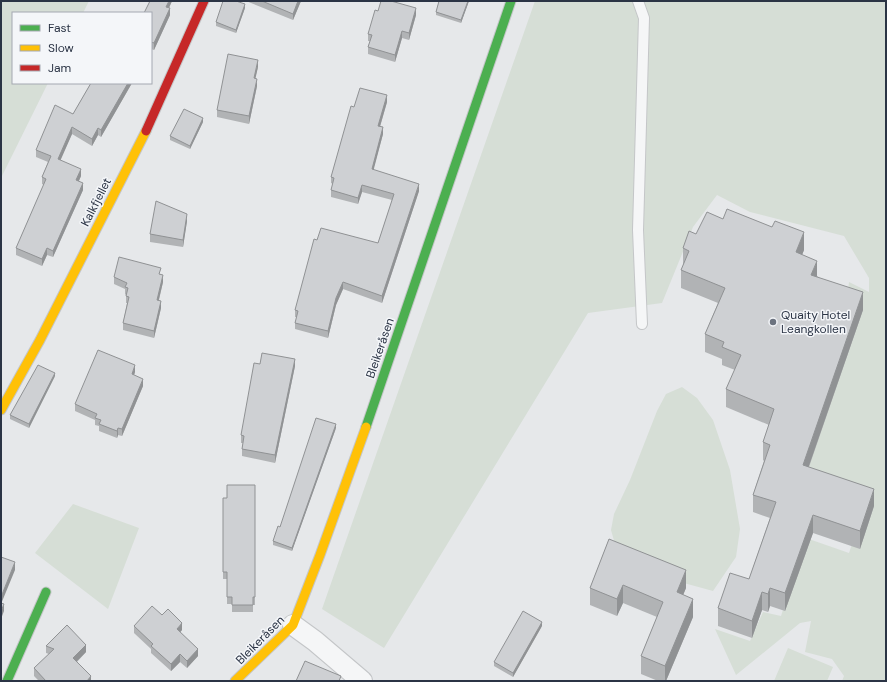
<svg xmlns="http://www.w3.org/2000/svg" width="887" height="682" font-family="'DM Sans',sans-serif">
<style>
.green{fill:#d6ded6}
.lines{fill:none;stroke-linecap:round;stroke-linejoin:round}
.lane-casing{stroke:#c4c6c8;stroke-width:12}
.street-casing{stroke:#c4c6c8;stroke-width:22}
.fast-casing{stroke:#c4c6c8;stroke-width:11}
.slow-casing{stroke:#c4c6c8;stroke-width:11}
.jam-casing{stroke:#c4c6c8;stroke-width:11}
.lane{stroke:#f5f6f7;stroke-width:10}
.street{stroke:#f5f6f7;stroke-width:20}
.fast{stroke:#4caf50;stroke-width:9}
.slow{stroke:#ffc107;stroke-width:9}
.jam{stroke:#c62828;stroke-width:9}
.wall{fill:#b1b3b5}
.shaded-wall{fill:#909294}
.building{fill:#ced0d3;stroke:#909294}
.poi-dot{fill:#6c737f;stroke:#f4f6f9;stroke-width:1.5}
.labels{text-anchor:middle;stroke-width:3;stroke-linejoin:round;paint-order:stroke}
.street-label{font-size:12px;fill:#2b3445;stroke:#f4f6f9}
.poi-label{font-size:12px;fill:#2b3445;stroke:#f4f6f9;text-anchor:start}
</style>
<rect width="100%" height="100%" fill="#e6e8ea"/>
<path class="green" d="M1,1H89L83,13H13V83H48L1,178Z
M535,1H886V681H842L844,676L832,659L805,652L811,621L800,623L736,675L715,629L750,641L763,612L781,616L806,538L849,553L862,514L801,490L860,306L846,308L849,282L869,292V278L844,236L750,212L717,195L693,227L662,303L588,313L384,648L322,609Z
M682,387L697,398L713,420L730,470L740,529L736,557L713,591L618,565L617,551L611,530L614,514L630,480L657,411L666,394Z
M73,504L139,528L108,609L35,553Z
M788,648L833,667L827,681H774Z"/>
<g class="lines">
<defs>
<path id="lane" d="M638,1L644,18L638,230L642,324"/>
<path id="street" d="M293,625L315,641L362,681"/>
<path id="fast" d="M366,427L511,1
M7,681L46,592"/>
<path id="slow" d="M1,410L40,340L146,131
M235,681L293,625L320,555L366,427"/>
<path id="jam" d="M146,131L204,1"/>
</defs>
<use href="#lane" class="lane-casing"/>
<use href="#street" class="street-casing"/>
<use href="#fast" class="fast-casing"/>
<use href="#slow" class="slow-casing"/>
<use href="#jam" class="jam-casing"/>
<use href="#lane" class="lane"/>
<use href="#street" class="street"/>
<use href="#fast" class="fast"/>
<use href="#slow" class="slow"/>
<use href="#jam" class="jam"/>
</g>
<path class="wall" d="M150,1H172L169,8L170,15L154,50L151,49Z
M246,1H301L293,20Z
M439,1H469L461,23L436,15V12Z
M245,8L236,33L216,26V22Z
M378,11L416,15L409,40L402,38L395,62L368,54V47L370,41H368V34Z
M258,67L255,78L257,86L249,124L217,117V110Z
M91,83H132L101,137L98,135L92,146L72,134L60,160L81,176L79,181L83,190L53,257L47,255L42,266L16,255V248L44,185L42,184V177L48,162L36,157V150L73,114Z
M387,102L380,127L383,134L373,170L419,191L382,303L343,289L336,305L328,338L295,329V323L297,317H295V310L317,240L378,243L392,200L362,192L358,204L331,197V190L333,184L331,183V177L354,107Z
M203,122L190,149L170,140V136Z
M723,219L772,227L804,250L802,255L817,276L863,310L809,467L874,506L860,549L813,533L785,611L770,606L768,612L762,610L752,638L718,626V608L749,579L770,518L753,512V495L764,461L763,460V442L769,425L726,407V389L735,370L722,365V359L705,352V334L718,303L681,288V270L683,266V248L696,234Z
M187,221L183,247L150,242V234Z
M161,274L163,282L159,300L161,308L154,338L123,330V323L127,303H126V295L125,294V289L114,284V277Z
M260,364L295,366L275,463L242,456V449L243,443H241V435Z
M135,372L134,375L143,386L122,436L118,435L117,438L99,431V426L95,425V420L75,411V404Z
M55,376L29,428L10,419V415Z
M336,428L292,551L273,545V541L280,527Z
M255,485V605H253V612H232V604H227V579H223V551L227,498Z
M609,539L686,588L683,595L693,617L666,681H658L641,674V656L657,617L623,603L617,616L590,605V588Z
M162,615L182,630L180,632L198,656L187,668L180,662L171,671L151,653V649L134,633V626Z
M542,626L513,677L494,666V662Z
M46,646L86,652L77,662L91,681H39L34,676V668L49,654L46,653Z"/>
<path class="shaded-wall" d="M169,1H172L166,14V7Z
M298,1H301L293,20V14Z
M468,1H469L461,23V20Z
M245,4V8L236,33V30Z
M170,8V15L154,50V43Z
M416,8V15L409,40V33Z
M402,31V38L395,62V55Z
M258,60V67L254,85V78Z
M257,79V86L249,124V116Z
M128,83H132L101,137V130Z
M387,95V102L378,133V126Z
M203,118V122L190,149V146Z
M72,127V134L58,166V159Z
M383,127V134L372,176V169Z
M98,128V135L92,146V139Z
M81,169V176L76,187V180Z
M83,183V190L53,257V251Z
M419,184V191L382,303V296Z
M362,185V192L358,204V198Z
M187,214V221L183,247V240Z
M804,232V250L796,270V252Z
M47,248V255L42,266V259Z
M817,261V279L811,275Z
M163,275V282L157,307V300Z
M343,282V289L336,305L328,338V331L336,298Z
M863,292V310L803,483V465Z
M161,301V308L154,338V331Z
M295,359V366L275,463V455Z
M135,365V372L132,381V374Z
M55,373V376L29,428V424Z
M143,379V386L122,436V429Z
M336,424V428L292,551V548Z
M118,428V435L117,438V431Z
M874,489V506L860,549V531Z
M813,515V533L785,611V593Z
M15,562V570L1,604V597Z
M686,570V588L677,610V592Z
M623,585V603L617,616V599Z
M770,588V606L768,612V594Z
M762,592V610L752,638V621Z
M693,599V617L666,681H665V666Z
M4,604V611L1,619V611Z
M542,622V626L513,677V673Z
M182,623V630L177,636V629Z
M86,645V652L73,665V658Z
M198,649V656L187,668V661Z
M180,654V662L171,671V664Z
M91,676V681H87Z"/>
<path class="building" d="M150,1H169L166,7L170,8L154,43L151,42V13H144Z
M223,1H236L245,4L236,30L216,22Z
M262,1H298L293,14Z
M381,1H391L416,8L409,33L402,31L395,55L368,47L372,35L368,34L375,10L378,11Z
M439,1H468L461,20L436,12Z
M228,54L258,60L254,78L257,79L249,116L217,110Z
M91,83H128L101,130L98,128L92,139L72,127L58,159L81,169L76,180L83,183L53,251L47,248L42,259L16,248L46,179L42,177L51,156L36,150L55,105L73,114Z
M360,88L387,95L378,126L383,127L372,169L419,184L382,296L343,282L336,298L328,331L295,323L298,311L295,310L314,239L317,240L321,228L378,243L394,194L362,185L358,198L331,190L334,178L331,177L351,106L354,107Z
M184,109L203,118L190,146L170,136Z
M156,201L187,214L183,240L150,234Z
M727,209L772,227L775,221L804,232L796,252L817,261L811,275L863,292L803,465L874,489L860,531L813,515L785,593L770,588L768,594L762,592L752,621L718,608L730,573L749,579L776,502L753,495L770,445L763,442L774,409L726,389L741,355L722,347L724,342L705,334L725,288L681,270L689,251L683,248L689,231L696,234L707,212L723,219Z
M119,257L161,268L159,274L163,275L157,300L161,301L154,331L123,323L129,297L126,296L128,288L125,287L127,283L114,277Z
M98,350L135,365L132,374L143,379L122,429L118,428L117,431L99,424L101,420L95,418L97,414L75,404Z
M262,353L295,359L275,455L242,449L244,436L241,435L254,363L260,364Z
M38,365L55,373L29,424L10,415Z
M316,418L336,424L292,548L273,541L278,526L280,527Z
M227,485H255V597H253V605H232V597H227V572H223V498H227Z
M609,539L686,570L677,592L693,599L665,666L641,656L663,602L623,585L617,599L590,588Z
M1,557L15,562L1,597Z
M1,603L4,604L1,611Z
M152,606L162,615L168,609L182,623L177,629L198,649L187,661L180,654L171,664L151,646L153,644L134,626Z
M523,611L542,622L513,673L494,662Z
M67,625L86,645L73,658L91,676L87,681H46L34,668L54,649L46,646Z
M305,661L341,676L339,681H296Z"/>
<circle class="poi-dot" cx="773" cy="322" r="4"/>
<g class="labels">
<g class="street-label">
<text transform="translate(96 202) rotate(-63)" y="4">Kalkfjellet</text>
<text transform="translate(380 348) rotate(-71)" y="4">Bleikeråsen</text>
<text transform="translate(260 640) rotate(-45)" y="4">Bleikeråsen</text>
</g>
<g class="poi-label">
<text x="781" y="319">Quaity Hotel<tspan x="781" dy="14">Leangkollen</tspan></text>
</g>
</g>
<rect width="887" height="682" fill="none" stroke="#2b3445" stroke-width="4"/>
<rect x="12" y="12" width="140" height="72" fill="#f4f6f9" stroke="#a4a8b1"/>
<rect x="20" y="25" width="20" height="6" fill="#4caf50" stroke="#a4a8b1"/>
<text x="48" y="32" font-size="12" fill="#2b3445">Fast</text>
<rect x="20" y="45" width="20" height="6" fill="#ffc107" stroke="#a4a8b1"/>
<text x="48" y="52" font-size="12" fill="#2b3445">Slow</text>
<rect x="20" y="65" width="20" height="6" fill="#c62828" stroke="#a4a8b1"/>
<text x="48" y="72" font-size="12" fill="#2b3445">Jam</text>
</svg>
